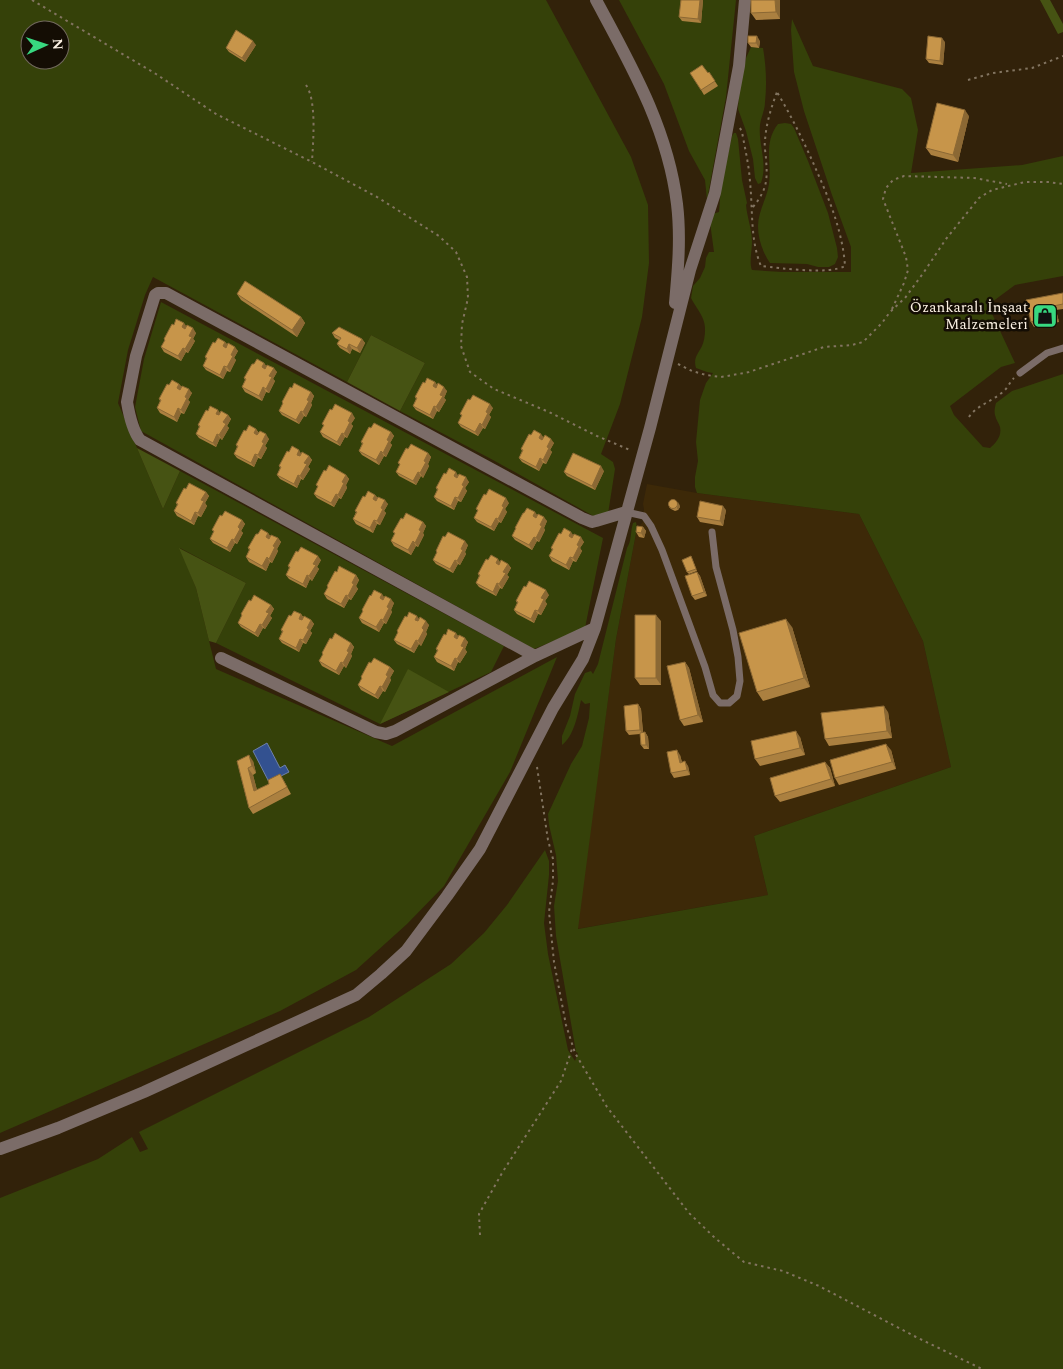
<svg xmlns="http://www.w3.org/2000/svg" width="1063" height="1369" font-family="Spectral,serif">
<style>
.built{fill:#3d2908}
.green{fill:#354109;fill-rule:evenodd}
.forest{fill:#465313}
.water{fill:#335190;stroke:#6f81a9}
.lines{fill:none;stroke-linecap:round;stroke-linejoin:round}
.path{stroke:#827460;stroke-width:2;stroke-dasharray:2.5 4;stroke-linecap:butt}
.lane{stroke:#7b6c68;stroke-width:7}
.street{stroke:#7b6c68;stroke-width:12}
.wall{fill:#ab8040}
.shaded-wall{fill:#8b6834}
.building{fill:#c7954a;stroke:#8b6834}
.labels{text-anchor:middle;stroke-width:5;stroke-linejoin:round;paint-order:stroke}
.poi-label{font-size:15px;fill:#fcf1e3;stroke:#140d04;text-anchor:end}
</style>
<rect width="100%" height="100%" fill="#32220a"/>
<path class="built" d="M647,484L697,493L859,514L923,641L951,767L754,836L768,895L577,929L616,639L637,528L643,522L644,509L643,504Z"/>
<path class="green" d="M0,0H546L631,157L648,205L649,263L642,317L620,404L601,454L613,462L615,469L608,514L597,518L493,460L400,411L425,363L371,335L347,382L153,277L145,295L128,350L118,403L163,509L180,471L504,646L491,672L380,724L216,643L246,583L180,548L196,588L216,669L392,746L557,657L510,772L444,886L407,924L356,970L280,1011L0,1133ZM30,30H60V60H30Z
M619,0H736L726,97L707,200L705,180L689,151L664,84Z
M792,19L813,66L902,89L911,98L918,130L911,173L1022,165L1063,156V276L1015,285L988,305L1015,363L1001,367L950,406L954,415L983,447L990,448C996,443 1002,436 1000,427C999,423 996,420 995,415C994,411 995,407 996,403L1012,391L1063,374V1369H0V1198L98,1159L132,1137L140,1152L148,1149L139,1132L369,1017L451,964L484,933L507,905L545,850L549,861V875L544,923L548,954L568,1050L575,1061L578,1053L576,1052L556,936L554,906L558,881L556,855L549,825L548,814L571,764L582,746L589,718L590,703L585,704L581,700C578,714 574,736 562,745V736L570,716L575,694L585,673L591,671L593,674L598,664L627,548C632,540 630,533 633,523L636,522L637,528L616,639L578,929L768,895L754,836L951,767L923,641L859,514L697,493L695,487V477L698,461L696,442L700,400L706,383L713,373L707,372L696,368C693,358 698,354 702,346C705,340 706,328 704,322C702,314 695,306 691,298L693,286L700,278L705,267L706,258L709,252H714L709,215L719,212L721,186L732,136L734,133H736L738,139L742,180L747,203L746,205C747,217 752,229 752,242C752,250 749,264 752,270L782,272H851V247L832,195L804,111L794,72L791,30Z
M751,47L763,48C766,65 767,84 765,102C765,110 761,117 760,125C758,144 768,163 761,183L758,184L755,178L753,159L746,131L738,109L739,93L746,58Z
M785,123L791,124L794,128L808,161L828,213L837,248L838,257L835,264L829,267H818L807,264L770,263C763,253 758,239 758,226C758,212 767,198 769,184C772,162 763,143 778,124Z
M161,302L603,538L585,628L534,649L141,431L135,407L144,359Z"/>
<path class="forest" d="M1040,0H1050L1063,24V32L1058,34Z
M371,335L425,363L400,411L347,382Z
M137,448L180,471L163,509Z
M179,548L246,583L216,643L209,641L196,588Z
M408,669L449,692L380,724Z"/>
<path class="water" d="M267,743L280,768L285,765L289,772L269,782L253,751Z"/>
<g class="lines">
<path class="path" d="M32,0L156,74L216,114L312,162L377,197L439,236L456,252L467,277L468,298L462,324L461,346L470,372L494,389L549,412L597,436L630,450
M968,80L993,73L1032,68L1063,56
M306,85C317,101 313,142 312,162
M740,128L742,132C745,149 749,165 750,182C753,210 750,240 761,266C781,268 828,275 845,266C843,235 831,203 818,174C806,146 793,119 777,92
M753,207C766,191 768,181 766,160C766,154 764,147 765,141C766,124 771,108 777,92
M892,309L904,283L908,270L906,257L883,199L886,188L893,180L904,176L974,178L1007,184
M678,364L692,371L706,375L721,377L733,375L749,372L824,347L852,345L863,342L882,323L890,312L905,298L924,272L946,239L979,198L992,190L1025,182H1048L1063,184
M969,417C977,405 993,401 1004,391C1008,387 1010,382 1014,378
M537,767L548,840L553,859V881L549,912L554,962L566,1025L575,1053L607,1107L689,1213L715,1238L744,1262L783,1271L819,1286L916,1337L982,1369
M480,1235L479,1214L502,1173L561,1081L573,1046"/>
<path class="lane" d="M1020,373L1047,353L1063,348
M626,512L644,516L651,526L662,550L705,667L713,695L720,703H729L737,696L740,681L738,657L733,630L716,567L712,532"/>
<path class="street" d="M596,0C631,65 668,129 677,204C681,237 678,270 675,303
M535,656L140,440C133,431 129,414 127,402L136,356L155,295L158,293H166L582,518L592,522L596,521L626,512
M221,658L376,732L386,734L395,731L535,656L595,628
M0,1149L58,1128L144,1092L356,995L381,974L406,951L447,896L480,849L553,708L583,659L595,628L650,428L690,270L715,193L739,66L745,0"/>
</g>
<path class="wall" d="M681,0H703L701,23L682,21L679,17Z
M751,0H780V19L756,20L751,13Z
M760,41L759,48L751,47L748,43Z
M945,42L943,65L929,63L926,59Z
M256,45L245,62L229,52L226,48Z
M709,72L718,86L704,95L701,90L708,73Z
M969,116L958,162L931,155L926,148Z
M1063,293V309L1056,310L1059,322L1034,327L1031,322Z
M237,294L301,317L305,323L297,337L241,300Z
M174,325L186,327L196,333L193,339L195,341L188,353L186,352L181,361L164,352L161,347L165,340L164,339Z
M332,333L362,339L365,343L360,353L352,349L350,354L340,348L337,344L339,340L335,338Z
M225,342L228,345L238,351L234,358L236,360L230,372L227,371L223,379L206,370L203,366L206,359L205,357L215,343Z
M264,363L266,366L277,372L273,379L275,381L269,393L266,392L262,401L245,392L242,387L245,380L244,378L254,364Z
M435,382L437,385L447,391L444,398L446,400L439,412L437,411L433,419L416,410L413,406L416,399L415,397L425,383Z
M179,384L182,387L192,393L188,400L190,402L184,414L181,413L177,422L160,413L157,408L160,401L159,399L169,385Z
M292,388L311,392L314,396L311,403L312,405L306,417L304,416L299,424L282,415L279,411L283,404L282,402Z
M493,408L489,415L491,417L485,429L483,428L478,436L461,427L458,423L462,416L460,414Z
M208,411L228,415L231,419L227,426L229,428L222,440L220,438L216,447L199,438L196,434L199,427L198,425Z
M355,418L351,424L353,426L347,438L345,437L340,446L323,437L320,432L324,426L322,424Z
M371,428L391,432L394,436L390,443L392,445L386,457L384,456L379,465L362,455L359,451L362,444L361,442Z
M256,429L259,433L269,439L265,446L267,448L261,459L258,458L254,467L237,458L234,454L237,447L236,445L246,431Z
M531,435L544,437L554,443L550,450L552,452L546,464L543,463L539,471L522,462L519,458L522,451L521,449Z
M408,449L428,453L431,457L428,464L429,466L423,478L421,476L416,485L399,476L396,472L400,465L398,463Z
M289,452L309,456L312,460L308,467L310,469L303,480L301,479L297,488L280,479L277,475L280,468L279,466Z
M604,471L595,490L567,476L564,472Z
M446,474L459,476L469,482L465,488L467,491L461,502L458,501L454,510L437,501L434,497L437,490L436,488Z
M346,475L349,479L346,485L347,488L341,499L339,498L334,507L317,498L314,494L318,487L316,485Z
M186,489L206,492L209,496L205,503L207,506L201,517L198,516L194,525L177,516L174,511L177,505L176,503Z
M375,495L378,498L388,504L384,511L386,513L380,525L377,524L373,533L356,524L353,519L356,512L355,511L365,497Z
M509,503L505,509L507,512L501,523L499,522L494,531L477,522L474,518L478,511L476,509Z
M679,504L680,507L678,510L675,511L671,509L669,507Z
M726,510L723,526L700,522L697,517Z
M524,513L537,515L547,521L544,528L545,530L539,542L537,541L532,550L515,540L512,536L516,529L515,528Z
M222,516L242,520L245,524L241,531L243,533L237,544L235,543L230,552L213,543L210,539L214,532L212,530Z
M403,519L423,522L426,526L423,533L424,535L418,547L416,546L411,555L394,546L391,541L395,534L393,532Z
M643,527L646,531L644,538L639,537L636,532Z
M268,533L270,536L278,538L281,542L277,549L278,551L272,563L270,562L266,571L249,562L246,557L249,550L248,548L258,534Z
M561,534L574,536L584,542L580,548L582,551L576,562L573,561L569,570L552,561L549,556L552,550L551,548Z
M468,545L465,552L466,554L460,565L458,564L453,573L436,564L433,560L437,553L436,551Z
M691,556L697,571L689,574L687,572Z
M321,560L317,567L319,569L312,581L310,579L306,588L289,579L286,575L289,568L288,566Z
M488,560L508,564L511,568L507,575L509,577L502,589L500,588L496,596L479,587L476,583L479,576L478,574Z
M337,572L356,575L359,580L356,586L358,589L351,600L349,599L344,608L327,599L324,594L328,588L327,586Z
M697,572L700,576L707,596L695,600L692,596Z
M549,595L545,601L547,604L541,615L538,614L534,623L517,614L514,610L517,603L516,601Z
M371,596L384,597L394,603L391,610L392,612L386,624L384,623L379,632L362,623L359,618L363,611L362,610Z
M251,601L271,605L274,609L270,616L272,618L265,629L263,628L258,637L241,627L238,623L242,616L241,614Z
M301,614L304,618L311,620L314,624L310,631L312,633L306,644L303,643L299,652L282,643L279,639L282,632L281,630L291,616Z
M407,617L419,619L429,625L426,632L427,634L421,646L419,644L414,653L397,644L394,640L398,633L397,631Z
M661,621V685H640L635,678Z
M792,627L810,687L763,701L757,692Z
M446,635L458,636L468,642L465,649L467,652L460,663L458,662L454,671L437,662L434,657L437,651L436,649Z
M332,639L351,643L354,647L351,654L352,656L346,668L344,666L339,675L322,666L319,661L323,655L322,653Z
M685,662L689,668L703,722L684,726L680,720Z
M371,663L390,667L394,671L390,678L391,680L385,692L383,691L378,699L361,690L358,685L362,679L361,677Z
M638,704L641,709L643,732H645L648,737L649,749H644L641,745L640,734L629,735L626,731Z
M888,712L892,738L829,746L825,739Z
M800,737L805,755L760,766L755,759Z
M891,750L896,769L839,785L835,778Z
M680,755L682,762L688,766L690,775L674,778L671,773Z
M237,761H253L256,773L253,775L257,790L269,784L280,774L284,781L291,794L253,814L249,808Z
M825,762L830,768L835,786L780,802L775,796Z"/>
<path class="shaded-wall" d="M700,0H703L701,23L698,19Z
M775,0H780V19L776,12Z
M757,36L760,41L759,48L756,43Z
M942,38L945,42L943,65L940,61Z
M253,41L256,45L245,62L242,58Z
M965,110L969,116L958,162L953,155Z
M1053,306L1056,310L1059,322L1056,317Z
M301,317L305,323L297,337L292,330Z
M184,323L187,327L185,332L182,327Z
M193,328L196,333L193,339L195,341L188,353L185,349L189,336Z
M362,339L365,343L360,353L357,348Z
M225,342L228,346L226,350L223,346Z
M349,344L352,349L350,354L347,349Z
M235,347L238,351L234,358L236,360L230,372L227,367L231,355Z
M183,348L186,352L181,361L178,356Z
M264,363L267,367L265,371L262,367Z
M224,366L227,371L223,379L220,375Z
M274,368L277,372L273,379L275,381L269,393L266,389L269,376Z
M435,382L438,386L436,390L433,386Z
M179,384L182,388L180,392L177,388Z
M263,387L266,392L262,401L259,396Z
M444,387L447,391L444,398L446,400L439,412L436,407L440,395Z
M189,389L192,393L188,400L190,402L184,414L181,410L185,397Z
M311,392L314,396L311,403L312,405L306,417L303,412L307,400Z
M490,404L493,408L489,415L491,417L485,429L482,425L486,412Z
M434,406L437,411L433,419L430,415Z
M178,408L181,413L177,422L174,417Z
M218,410L221,414L219,418L216,414Z
M301,411L304,416L299,424L296,420Z
M352,413L355,418L351,424L353,426L347,438L344,434L348,421Z
M228,415L231,419L227,426L229,428L222,440L219,435L223,422Z
M480,423L483,428L478,436L475,432Z
M256,429L259,434L257,438L254,433Z
M391,432L394,436L390,443L392,445L386,457L383,453L387,440Z
M342,433L345,437L340,446L337,442Z
M217,434L220,438L216,447L213,443Z
M266,434L269,439L265,446L267,448L261,459L258,455L262,442Z
M541,434L544,438L542,442L539,438Z
M551,439L554,443L550,450L552,452L546,464L543,460L547,447Z
M299,450L302,455L300,459L297,455Z
M381,451L384,456L379,465L376,460Z
M428,453L431,457L428,464L429,466L423,478L420,473L424,461Z
M255,454L258,458L254,467L251,463Z
M309,456L312,460L308,467L310,469L303,480L300,476L304,463Z
M540,458L543,463L539,471L536,467Z
M601,466L604,471L595,490L592,486Z
M418,472L421,476L416,485L413,481Z
M456,472L459,477L457,481L454,476Z
M298,475L301,479L297,488L294,484Z
M346,475L349,479L346,485L347,488L341,499L338,495L342,482Z
M466,477L469,482L465,488L467,491L461,502L458,498L462,485Z
M206,492L209,496L205,503L207,506L201,517L198,513L201,500Z
M336,494L339,498L334,507L331,503Z
M375,495L378,499L376,503L373,499Z
M455,497L458,501L454,510L451,506Z
M506,498L509,503L505,509L507,512L501,523L498,519L502,506Z
M385,500L388,504L384,511L386,513L380,525L377,521L381,508Z
M678,502L679,504L680,507L678,510L677,508Z
M723,506L726,510L723,526L720,521Z
M195,512L198,516L194,525L191,521Z
M535,512L538,516L536,520L533,516Z
M544,517L547,521L544,528L545,530L539,542L536,538L540,525Z
M496,518L499,522L494,531L491,527Z
M242,520L245,524L241,531L243,533L237,544L234,540L238,527Z
M374,520L377,524L373,533L370,528Z
M423,522L426,526L423,533L424,535L418,547L415,543L419,530Z
M643,527L646,531L644,538L641,533Z
M571,532L574,536L572,541L569,536Z
M268,533L271,537L269,541L266,537Z
M534,537L537,541L532,550L529,545Z
M581,537L584,542L580,548L582,551L576,562L573,558L577,545Z
M278,538L281,542L277,549L278,551L272,563L269,559L273,546Z
M232,539L235,543L230,552L227,548Z
M413,541L416,546L411,555L408,550Z
M465,541L468,545L465,552L466,554L460,565L457,561L461,549Z
M318,556L321,560L317,567L319,569L312,581L309,576L313,564Z
M267,557L270,562L266,571L262,566Z
M570,557L573,561L569,570L566,565Z
M498,559L501,563L499,567L496,563Z
M455,560L458,564L453,573L450,569Z
M508,564L511,568L507,575L509,577L502,589L499,584L503,572Z
M697,572L700,576L707,596L704,592Z
M307,575L310,579L306,588L303,584Z
M356,575L359,580L356,586L358,589L351,600L348,596L352,583Z
M497,583L500,588L496,596L493,592Z
M546,590L549,595L545,601L547,604L541,615L538,611L541,598Z
M382,594L385,598L383,603L380,598Z
M346,595L349,599L344,608L341,604Z
M391,599L394,603L391,610L392,612L386,624L383,620L387,607Z
M271,605L274,609L270,616L272,618L265,629L262,625L266,612Z
M535,610L538,614L534,623L531,619Z
M301,614L304,619L302,623L299,619Z
M656,615L661,621V685L656,678Z
M417,616L420,620L418,624L415,620Z
M381,619L384,623L379,632L376,627Z
M786,619L792,627L810,687L804,678Z
M311,620L314,624L310,631L312,633L306,644L303,640L307,628Z
M426,621L429,625L426,632L427,634L421,646L418,641L422,628Z
M260,624L263,628L258,637L255,633Z
M456,633L459,637L457,642L454,637Z
M465,638L468,642L465,649L467,652L460,663L457,659L461,646Z
M300,639L303,643L299,652L296,648Z
M416,640L419,644L414,653L411,649Z
M351,643L354,647L351,654L352,656L346,668L343,663L347,651Z
M455,658L458,662L454,671L451,666Z
M341,662L344,666L339,675L336,671Z
M685,662L689,668L703,722L698,715Z
M390,667L394,671L390,678L391,680L385,692L382,687L386,675Z
M380,686L383,691L378,699L375,695Z
M638,704L641,709L643,734L640,730Z
M884,706L888,712L892,738L887,731Z
M796,731L800,737L805,755L800,748Z
M645,732L648,737L649,749L646,745Z
M886,744L891,750L896,769L892,762Z
M677,750L680,755L683,767L680,763Z
M249,755L253,761L256,773L252,766Z
M685,761L688,766L690,775L687,770Z
M825,762L830,768L835,786L831,779Z
M248,768L253,775L259,798L254,791Z"/>
<path class="building" d="M681,0H700L698,19L679,17Z
M751,0H775L776,12L751,13Z
M236,30L253,41L242,58L226,48Z
M748,36H757L756,43H748Z
M928,36L942,38L940,61L926,59Z
M702,65L708,73L709,72L715,81L701,90L690,73Z
M937,103L965,110L953,155L926,148Z
M245,281L301,317L292,330L237,294Z
M1063,293V304L1053,306L1056,317L1031,322L1026,300Z
M176,319L184,323L182,327L185,329L187,325L193,328L189,336L192,337L185,349L183,348L178,356L161,347L165,340L164,339L172,324L174,325Z
M339,327L362,339L357,348L349,344L347,349L337,344L341,338L332,333Z
M218,338L225,342L223,346L226,348L228,343L235,347L231,355L233,356L227,367L224,366L220,375L203,366L207,358L205,357L213,342L215,343Z
M257,359L264,363L262,367L265,369L267,365L274,368L269,376L272,377L266,389L263,387L259,396L242,387L246,379L244,378L252,364H254Z
M427,378L435,382L433,386L436,388L438,383L444,387L440,395L443,396L436,407L434,406L430,415L413,406L417,398L415,397L423,382L425,383Z
M172,380L179,384L177,388L180,390L182,386L189,389L185,397L187,398L181,410L178,408L174,417L157,408L161,400L159,399L167,384L169,385Z
M294,383L311,392L307,400L309,401L303,412L301,411L296,420L279,411L283,403L282,402L290,387L292,388Z
M473,395L490,404L486,412L488,413L482,425L480,423L475,432L458,423L462,415L460,414L468,399L470,400Z
M335,404L352,413L348,421L350,422L344,434L342,433L337,442L320,432L324,425L322,424L330,409L332,410Z
M210,406L218,410L216,414L219,415L221,411L228,415L223,422L226,424L219,435L217,434L213,443L196,434L200,426L198,425L206,410L208,411Z
M374,423L391,432L387,440L389,441L383,453L381,451L376,460L359,451L363,443L361,442L369,427L371,428Z
M249,425L256,429L254,433L257,435L260,431L266,434L262,442L264,443L258,455L255,454L251,463L234,454L238,446L236,445L244,430L246,431Z
M534,430L541,434L539,438L542,440L545,435L551,439L547,447L549,448L543,460L540,458L536,467L519,458L523,450L521,449L529,434L531,435Z
M411,444L428,453L424,461L426,462L420,473L418,472L413,481L396,472L400,464L398,463L406,448L408,449Z
M292,446L299,450L297,455L300,456L302,452L309,456L304,463L307,464L300,476L298,475L294,484L277,475L281,467L279,466L287,451L289,452Z
M573,453L601,466L592,486L564,472Z
M329,465L346,475L342,482L344,483L338,495L336,494L331,503L314,494L318,486L316,485L324,470L326,471Z
M449,468L456,472L454,476L457,478L459,474L466,477L462,485L464,486L458,498L455,497L451,506L434,497L438,489L436,488L444,473L446,474Z
M189,483L206,492L201,500L204,501L198,513L195,512L191,521L174,511L178,504L176,503L184,488L186,489Z
M489,489L506,498L502,506L504,507L498,519L496,518L491,527L474,518L478,510L476,509L484,494L486,495Z
M368,491L375,495L373,499L376,501L378,497L385,500L381,508L383,509L377,521L374,520L370,528L353,519L357,512L355,511L363,496L365,497Z
M668.5 504a4.5 4.5 0 1 1 9 0a4.5 4.5 0 1 1-9 0Z
M700,501L723,506L720,521L697,517Z
M527,508L535,512L533,516L536,518L538,514L544,517L540,525L542,526L536,538L534,537L529,545L512,536L516,528H515L523,513H524Z
M225,511L242,520L238,527L240,529L234,540L232,539L227,548L210,539L214,531L212,530L220,515L222,516Z
M406,513L423,522L419,530L421,531L415,543L413,541L408,550L391,541L395,533L393,532L401,518L403,519Z
M637,526L643,527L641,533L636,532Z
M564,528L571,532L569,536L572,538L574,534L581,537L577,545L579,546L573,558L570,557L566,565L549,556L553,549L551,548L559,533L561,534Z
M261,529L268,533L266,537L269,539L271,535L278,538L273,546L275,547L269,559L267,557L262,566L246,557L250,549L248,548L256,534H258Z
M448,532L465,541L461,549L463,550L457,561L455,560L450,569L433,560L437,552L436,551L443,536L445,537Z
M301,547L318,556L313,564L316,565L309,576L307,575L303,584L286,575L290,567L288,566L296,551L298,552Z
M491,555L498,559L496,563L499,565L501,560L508,564L503,572L506,573L499,584L497,583L493,592L476,583L480,575L478,574L486,559L488,560Z
M691,556L696,569L687,572L682,560Z
M339,566L356,575L352,583L354,584L348,596L346,595L341,604L324,594L328,587L327,586L335,571L337,572Z
M697,572L704,592L692,596L685,576Z
M529,581L546,590L541,598L544,599L538,611L535,610L531,619L514,610L518,602L516,601L524,586L526,587Z
M374,590L382,594L380,598L383,600L385,596L391,599L387,607L389,608L383,620L381,619L376,627L359,618L363,611L362,610L370,595L371,596Z
M254,595L271,605L266,612L269,613L262,625L260,624L255,633L238,623L242,615L241,614L249,600L251,601Z
M294,611L301,614L299,619L302,620L304,616L311,620L307,628L309,629L303,640L300,639L296,648L279,639L283,631L281,630L289,615L291,616Z
M409,612L417,616L415,620L418,621L420,617L426,621L422,628L424,630L418,641L416,640L411,649L394,640L398,632L397,631L405,616L407,617Z
M635,615H656V678H635Z
M786,619L804,678L757,692L739,633Z
M448,629L456,633L454,637L457,639L459,635L465,638L461,646L464,647L457,659L455,658L451,666L434,657L438,650L436,649L444,634L446,635Z
M335,633L351,643L347,651L349,652L343,663L341,662L336,671L319,661L323,654L322,653L330,638L332,639Z
M374,658L390,667L386,675L388,676L382,687L380,686L375,695L358,685L362,678L361,677L369,662L371,663Z
M685,662L698,715L680,720L667,666Z
M638,704L640,730L626,731L624,706Z
M884,706L887,731L825,739L821,713Z
M796,731L800,748L755,759L751,741Z
M645,732L646,745H641L640,733Z
M886,744L892,762L835,778L830,760Z
M677,750L680,763L685,761L687,770L671,773L667,752Z
M249,755L252,766L248,768L254,791L269,784L268,780L280,774L287,787L249,808L237,761Z
M825,762L831,779L775,796L770,778Z"/>
<defs>
<symbol id="shop-square" viewBox="-11 -11 22 22"><rect x="-9" y="-9" width="18" height="18" rx="4" fill="#38d880" stroke="#140d04"/><path d="M-5-2.5h2.3a2.7 3.5 0 0 1 5.4 0H5L5.5 6h-11ZM-1.5-2.5h3a1.5 2.3 0 0 0-3 0Z" fill="#111"/></symbol>
</defs>
<g fill-rule="evenodd">
<use href="#shop-square" x="1031" y="302" width="28" height="28"/>
</g>
<g class="labels">
<g class="poi-label">
<text x="1028" y="312">Özankaralı İnşaat<tspan x="1028" dy="17">Malzemeleri</tspan></text>
</g>
</g>
<g transform="translate(45 45) rotate(87)"><circle r="24" fill="#140d04" stroke="#71685d"/>
<path d="M0-4L9 19L0 12L-9 19Z" fill="#38d880"/>
<text y="-8" font-size="14" font-weight="bold" text-anchor="middle" fill="#fcf1e3">N</text>
</g>
</svg>
